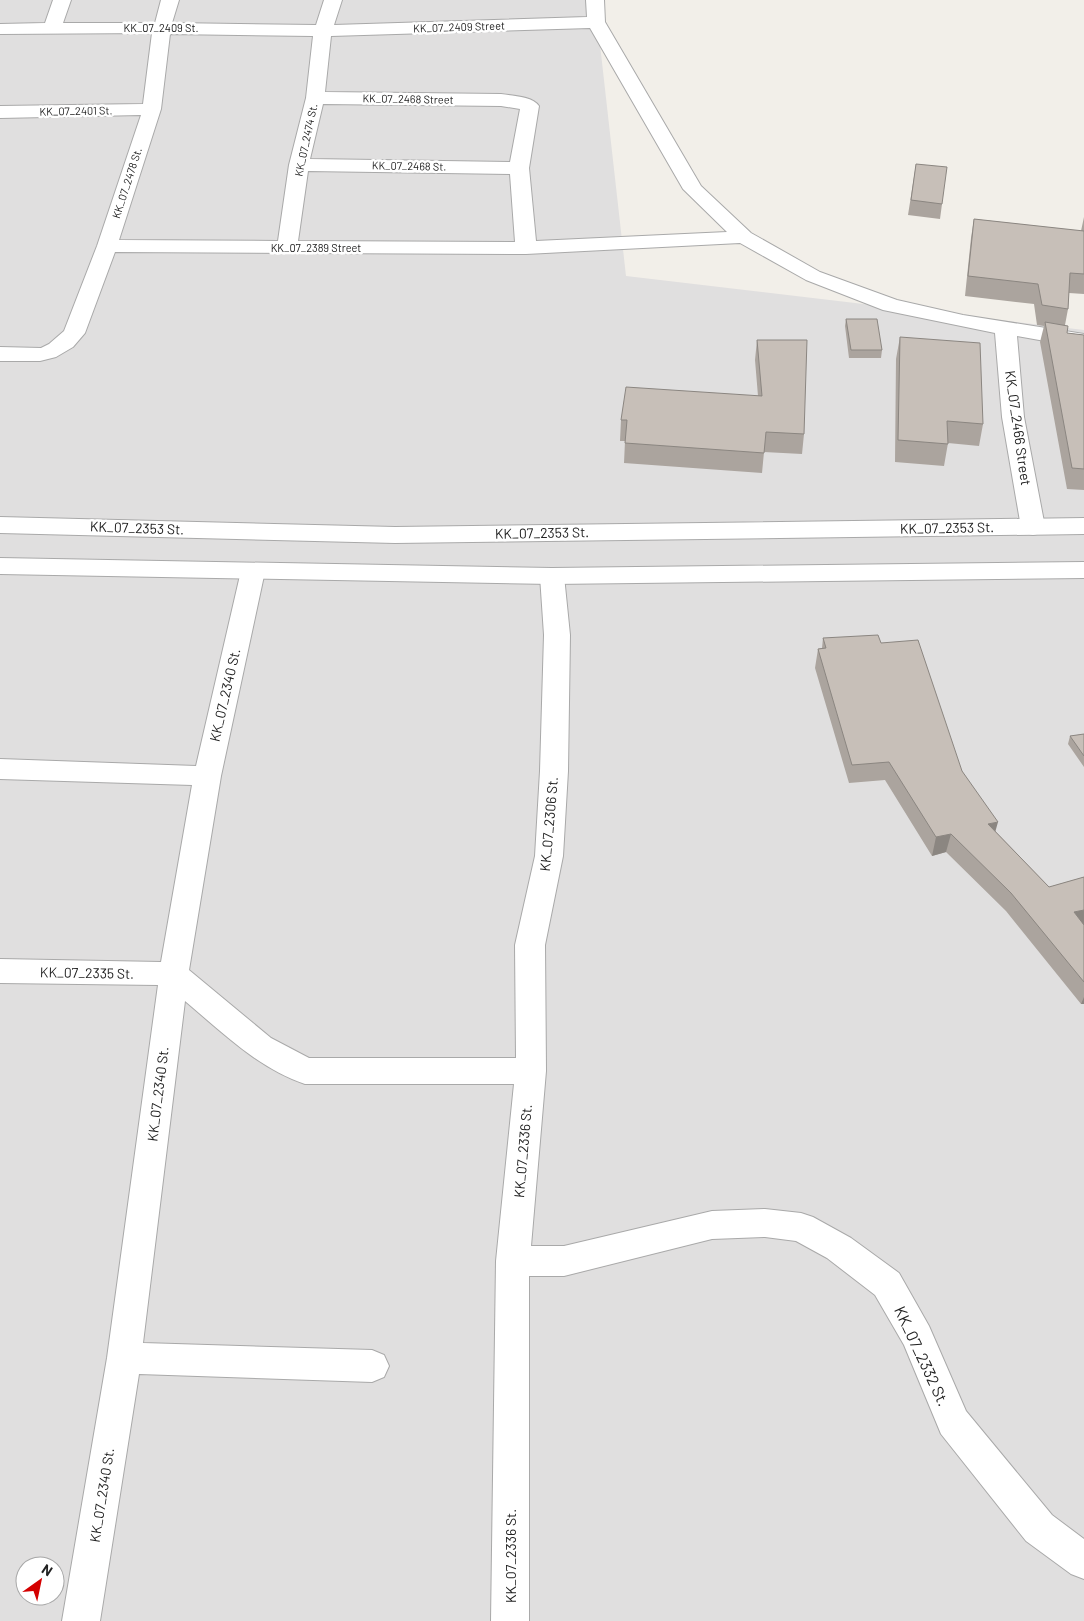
<svg xmlns="http://www.w3.org/2000/svg" width="1084" height="1621" font-family="Barlow,sans-serif">
<style>
.residential{fill:#e0dfdf;fill-rule:evenodd}
.lines{fill:none;stroke-linecap:round;stroke-linejoin:round}
.minor-casing{stroke:#a9a9a9;stroke-width:2}
.tertiary-casing{stroke:#a9a9a9;stroke-width:2}
.minor{fill:#fff;fill-rule:evenodd}
.tertiary{fill:#fff;fill-rule:evenodd}
.wall{fill:#aba49e}
.shaded-wall{fill:#8b8681}
.building{fill:#c7bfb8;stroke:#8b8681}
.labels{text-anchor:middle;stroke-width:5;stroke-linejoin:round;paint-order:stroke}
.far-street-label{font-size:11px;fill:#222;stroke:#fff}
.street-label{font-size:14px;fill:#222;stroke:#fff}
.near-street-label{font-size:16px;fill:#222;stroke:#fff}
</style>
<rect width="100%" height="100%" fill="#f2efe9"/>
<path class="residential" d="M0,0H595L626,276L1084,330V1621H0ZM25,1566H55V1596H25Z"/>
<g class="lines">
<defs>
<path id="minor" d="M53,0H71L63,23H155L161,0H179L172,23L316,25L324,0H342L334,25L587,17L586,0H604L605,22L701,186L751,233L820,272L897,300L963,315L1084,334V348L1017,336L1024,417L1045,527L1041,533L1033,535L1025,533L1021,527L1002,417L995,333L883,310L806,280L740,243L526,254L115,252L85,333L73,347L56,357L40,361H0V347L41,348L49,344L64,331L97,246L141,115L0,118V106L143,104L152,33L0,34V24L45,23ZM590,28L683,189L727,232L536,241L529,168L539,106C532,96 513,96 501,94L325,92L331,36ZM170,34L313,36L306,98L289,165L278,241L119,240L161,109ZM323,104L501,106L520,109L510,162L310,159ZM308,171L510,174L515,242L298,241Z
M253,563L262,565L265,571L221,776L189,970L271,1038L309,1058H516L515,945L535,856L540,771L544,635L540,576L543,570L552,568L561,570L564,576L570,635L568,771L563,856L545,945L546,1071L531,1246H564L712,1211L765,1209L801,1213L813,1217L851,1238L899,1273L929,1326L966,1411L1052,1515L1084,1539V1579L1071,1574L1026,1541L941,1434L904,1345L875,1295L827,1258L796,1241L765,1237L712,1239L564,1276H529V1621H491L496,1261L514,1084H305C258,1068 223,1033 185,1001L143,1343L372,1350L384,1355L389,1366L384,1377L372,1382L139,1374L100,1621H62L107,1358L158,985L0,983V959L161,962L192,785L0,779V759L196,766L241,571L244,565Z"/>
<path id="tertiary" d="M0,517L395,527L1084,518V534L395,543L0,533Z
M0,558L552,568L1084,562V578L552,584L0,574Z"/>
</defs>
<use href="#minor" class="minor-casing"/>
<use href="#tertiary" class="tertiary-casing"/>
<use href="#minor" class="minor"/>
<use href="#tertiary" class="tertiary"/>
</g>
<path class="wall" d="M916,164L942,204L940,219L908,215Z
M1084,217V294L1069,293L1068,309L1065,325L1067,333L1084,335V490L1067,489L1040,342L1044,326L1037,325L1034,304L965,296L971,238L974,219L1081,231Z
M846,319L882,350L881,358H849L845,326Z
M900,337L983,424L979,446L948,443L944,466L895,462L896,359Z
M757,340L804,434L802,454L764,452L762,473L624,463L625,441H620L621,420L758,396L755,360Z
M823,638L881,643L962,771L996,832L1049,887L1084,877V1004H1081L1006,911L946,852L932,856L885,780L849,783L815,668L818,649L822,648Z
M1084,734V767L1068,744L1070,736Z"/>
<path class="shaded-wall" d="M998,822L993,840L988,824Z
M951,834L946,852L932,856L936,837Z
M1084,910V926L1074,912Z
M1084,997V1004H1081Z"/>
<path class="building" d="M916,164L947,167L942,204L911,200Z
M974,219L1084,231V274L1070,273L1068,309L1042,305L1038,284L968,276Z
M846,319H877L882,350H851Z
M1045,322L1068,326L1067,333L1084,335V469L1072,468Z
M900,337L980,343L983,424L947,421L948,444L898,440Z
M757,340H807L804,434L766,432L764,453L625,443L627,420H621L626,387L762,396Z
M878,635L881,643L918,640L962,771L998,822L988,824L1049,887L1084,877V910L1074,912L1084,925V982L1011,893L951,834L936,837L889,762L852,765L818,649L826,648L823,638Z
M1084,734V756L1070,736Z"/>
<g class="labels">
<g class="far-street-label">
<text transform="translate(459 27) rotate(-2)" y="4">KK_07_2409 Street</text>
<text x="161" y="32">KK_07_2409 St.</text>
<text transform="translate(408 99) rotate(1)" y="4">KK_07_2468 Street</text>
<text transform="translate(76 111) rotate(-1)" y="4">KK_07_2401 St.</text>
<text transform="translate(306 140) rotate(-78)" y="4">KK_07_2474 St.</text>
<text transform="translate(409 166) rotate(1)" y="4">KK_07_2468 St.</text>
<text transform="translate(127 183) rotate(-72)" y="4">KK_07_2478 St.</text>
<text x="316" y="252">KK_07_2389 Street</text>
</g>
<g class="street-label">
<text transform="translate(1018 428) rotate(82)" y="5">KK_07_2466 Street</text>
<text transform="translate(137 528) rotate(2)" y="5">KK_07_2353 St.</text>
<text transform="translate(947 528) rotate(-1)" y="5">KK_07_2353 St.</text>
<text transform="translate(542 533) rotate(-1)" y="5">KK_07_2353 St.</text>
<text transform="translate(225 695) rotate(-77)" y="5">KK_07_2340 St.</text>
<text transform="translate(549 824) rotate(-85)" y="5">KK_07_2306 St.</text>
<text transform="translate(87 973) rotate(1)" y="5">KK_07_2335 St.</text>
<text transform="translate(158 1094) rotate(-83)" y="5">KK_07_2340 St.</text>
<text transform="translate(523 1151) rotate(-85)" y="5">KK_07_2336 St.</text>
<text transform="translate(102 1495) rotate(-81)" y="5">KK_07_2340 St.</text>
<text transform="translate(511 1556) rotate(-90)" y="5">KK_07_2336 St.</text>
</g>
<g class="near-street-label">
<text transform="translate(922 1356) rotate(65)" y="6">KK_07_2332 St.</text>
</g>
</g>
<g transform="translate(40 1581) rotate(33)"><circle r="24" fill="#ffffff" stroke="#a7a7a7"/>
<path d="M0-4L9 19L0 12L-9 19Z" fill="#d40000"/>
<text y="-8" font-size="14" font-weight="bold" text-anchor="middle" fill="#222222">N</text>
</g>
</svg>
